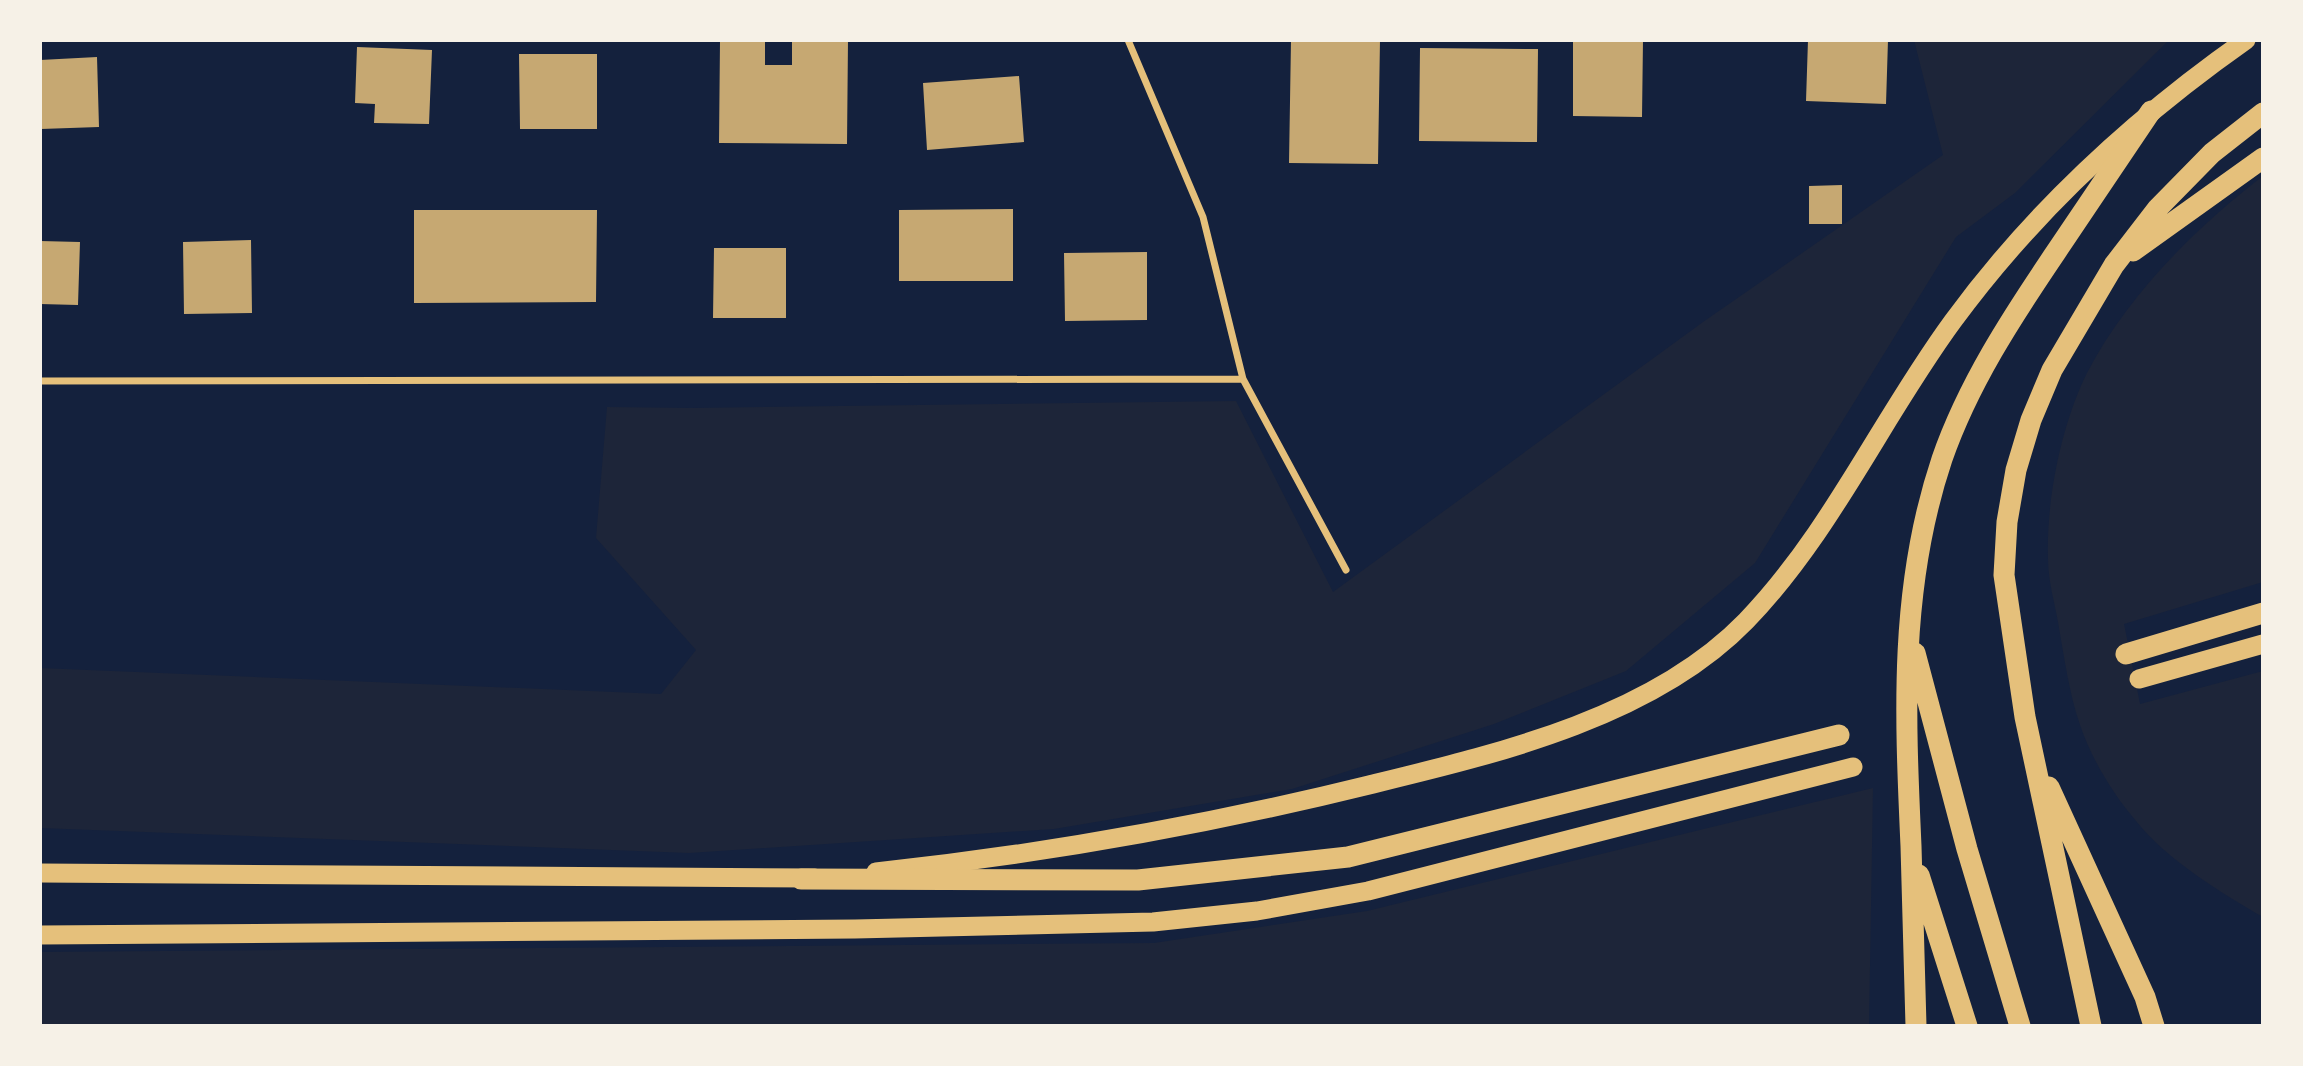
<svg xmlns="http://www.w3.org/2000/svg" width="2303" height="1066" font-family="'Archivo Narrow',sans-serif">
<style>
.green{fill:#1d2539}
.building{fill:#c6a872}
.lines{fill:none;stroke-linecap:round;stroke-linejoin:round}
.minor{stroke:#e5c07b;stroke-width:7}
.trunk{stroke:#e5c07b;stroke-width:19}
.motorway{stroke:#e5c07b;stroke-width:21}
</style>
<rect width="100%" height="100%" fill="#14213d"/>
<path class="green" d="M1914,40H2169L2015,193L1956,237L1755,563L1626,671L1494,724L1292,789L1054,829L689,853L40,828V668L661,694L696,650L596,538L607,407L692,408L1236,401L1333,592L1703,322L1943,155Z
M2263,176V582L2124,624L2140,704L2263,671V917C2221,893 2166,859 2136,821C2113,794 2092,760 2080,725C2069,693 2064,656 2058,622C2054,601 2048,579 2048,559C2046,501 2061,425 2087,373C2127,296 2194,229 2263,176Z
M1873,788L1869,1026H40V952L1154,943L1367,911Z"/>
<path class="building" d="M792,40H848L847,144L719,143L720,41H765V65H792Z
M1291,40H1380L1378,164L1289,163Z
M1573,40H1643L1642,117L1573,116Z
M1808,40H1888L1886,104L1806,101Z
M357,47L432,50L429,124L374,123L375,104L355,103Z
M1420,48L1538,49L1537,142L1419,141Z
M519,54H597V129H520Z
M97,57L99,127L41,129L40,60Z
M1019,76L1024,142L927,150L923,83Z
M1842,185V224H1809V186Z
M1013,209V281H899V210Z
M414,210H597L596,302L414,303Z
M251,240L252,313L184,314L183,242Z
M40,241L80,242L78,305L40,304Z
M714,248H786V318H713Z
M1147,252V320L1065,321L1064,253Z"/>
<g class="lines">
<path class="minor" d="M1128,40L1203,217L1243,379L1346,570
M40,381L1243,379"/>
<path class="trunk" d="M2139,679L2263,644
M876,872C1043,854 1207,825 1369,785C1496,754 1652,718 1746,621C1831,533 1881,419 1953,321C2033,212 2135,118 2246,40
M40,873L815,878
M40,935L855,929L1153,922L1257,911L1368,891L1853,767"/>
<path class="motorway" d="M2133,251L2263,158
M1915,653L1967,849L2020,1026
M2126,654L2263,613
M2049,787L2145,997L2154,1026
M1919,875L1967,1026
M801,879L1138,880L1348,857L1839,735
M1916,1026C1914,966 1913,906 1911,846C1905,714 1899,587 1942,459C1968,384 2012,317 2056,252C2088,205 2119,158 2151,111
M2091,1026L2025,717L2004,575L2007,522L2016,470L2031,420L2052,370L2114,265L2158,208L2212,153L2263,113"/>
</g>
<rect width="2303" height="1066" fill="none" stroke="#f6f1e7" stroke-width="84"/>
</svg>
